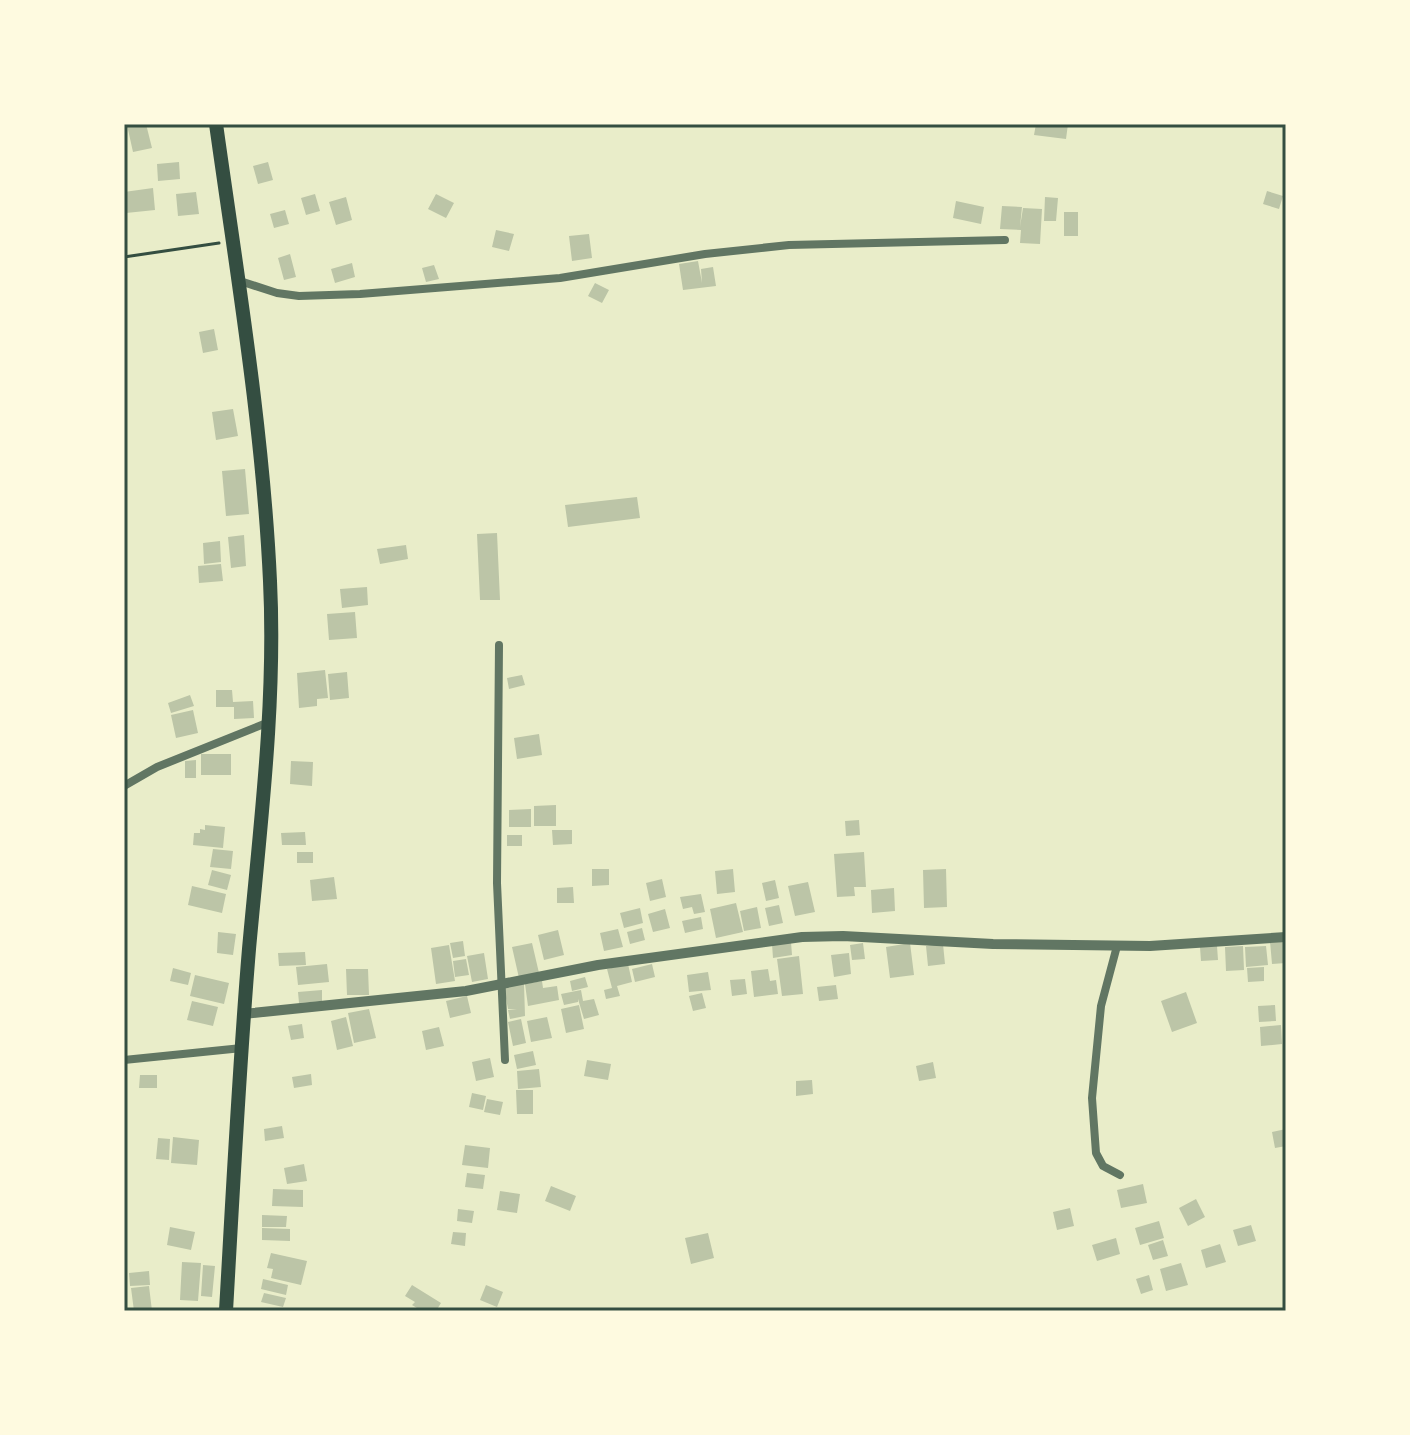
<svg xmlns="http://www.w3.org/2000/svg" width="1410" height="1435" font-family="Lora,serif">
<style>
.building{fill:#bcc5a7}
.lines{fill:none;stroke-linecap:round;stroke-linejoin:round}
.path{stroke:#344e41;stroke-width:3}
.minor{stroke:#617663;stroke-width:8}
.tertiary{stroke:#617663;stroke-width:10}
.trunk{stroke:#344e41;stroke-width:14}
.neatline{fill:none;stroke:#344e41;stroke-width:3}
</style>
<rect width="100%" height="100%" fill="#e9edc9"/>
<path class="building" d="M146,124L152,148L133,152L127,125Z
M1036,124H1068L1066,139L1034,135Z
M179,162L180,179L158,181L157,164Z
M268,162L273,180L258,184L253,166Z
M153,188L155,210L126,213L124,192Z
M1267,191L1283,196L1279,209L1263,204Z
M196,192L199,214L178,216L176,194Z
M315,194L320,211L306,215L301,198Z
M436,194L454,203L446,218L428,209Z
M346,197L352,220L336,225L329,202Z
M1045,197L1058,198L1056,221H1044Z
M956,201L984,207L981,224L953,218Z
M1002,206L1022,207L1020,227L1023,208L1042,209L1040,244L1020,243L1021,230L1000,229Z
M285,210L289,224L274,228L270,214Z
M1064,212H1078V236H1064Z
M496,230L514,234L509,251L492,247Z
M589,234L592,258L572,261L569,236Z
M290,254L296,277L284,280L278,258Z
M698,261L702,283L701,269L713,267L716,286L683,290L679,264Z
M352,263L355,277L335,283L331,269Z
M434,265L439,279L426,282L422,268Z
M595,283L609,290L602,303L588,296Z
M214,329L218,350L203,353L199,332Z
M233,409L238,436L216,440L212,412Z
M245,469L249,514L226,516L222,471Z
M637,497L640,518L568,527L565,505Z
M497,533L500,600H480L477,534Z
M244,535L246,566L231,568L228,537Z
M220,541L221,562L204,564L203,543Z
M406,545L408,559L380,564L377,549Z
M221,564L223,581L199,583L198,566Z
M367,587L368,605L342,608L340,589Z
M355,612L357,638L329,640L327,614Z
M325,670L328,698L317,699V706L299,708L297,673Z
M347,672L349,698L330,700L328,674Z
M522,675L525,685L509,689L507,678Z
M216,690H232L233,702L253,701L254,718L234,719V707H216Z
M190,695L194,706L171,713L168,703Z
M193,710L198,733L176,738L171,715Z
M539,734L542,755L517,759L514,738Z
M201,754H231V775H201Z
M196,760V778H185V761Z
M291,761L313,762L312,786L290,784Z
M556,805V826H534V806Z
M531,809V827H509V810Z
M859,820L860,835L846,836L845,821Z
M205,825L225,827L223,848L193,845L194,833H200V829L205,830Z
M552,830H572V844L553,845Z
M305,832L306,845H282L281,833Z
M507,835H522V846H507Z
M213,849L233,851L231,869L210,867Z
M297,852H313V863H297Z
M864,852L866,887H854L855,896L837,897L834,854Z
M592,869H609V885L592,886Z
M733,869L735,892L717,894L715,871Z
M946,869L947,907L924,908L923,870Z
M212,870L231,875L227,890L208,885Z
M334,877L337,899L312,901L310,880Z
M662,879L666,897L650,901L646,883Z
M775,880L779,898L766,901L762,883Z
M808,882L815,912L795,916L788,886Z
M192,886L226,894L222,913L188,905Z
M573,887L574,903H557V888Z
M894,888L895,911L872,913L871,890Z
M701,894L705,912L694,914L692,907L683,909L680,897Z
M736,903L743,932L716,938L710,909Z
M779,905L783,923L769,926L765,908Z
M757,907L761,928L744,931L740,911Z
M640,908L643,923L624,928L620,913Z
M665,909L670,928L653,932L648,914Z
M701,917L703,929L685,933L682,921Z
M642,928L645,940L630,944L627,932Z
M618,929L623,947L604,951L600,933Z
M558,930L564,955L544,960L538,935Z
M218,932L236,934L233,955L217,953Z
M1286,940V963L1272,964L1270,941Z
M463,941L465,956L453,958L450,943Z
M791,942L792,955L773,958L772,944Z
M532,943L539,973L519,978L512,947Z
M863,943L865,959L852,960L850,945Z
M910,943L914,975L890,978L886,947Z
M943,944L945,964L928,966L926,946Z
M449,945L455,981L436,984L431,948Z
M1217,946L1218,960L1201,961L1200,947Z
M1243,946L1244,970L1226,971L1225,947Z
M1266,946L1268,965L1246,967L1245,947Z
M305,952L306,965L279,966L278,953Z
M484,953L488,979L472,982L467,956Z
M849,953L851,974L834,977L831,955Z
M799,956L803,994L782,996L777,959Z
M466,959L469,975L455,977L453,961Z
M327,964L329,982L298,985L296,967Z
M628,964L632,982L617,986L620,996L606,999L604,990L612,988L607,969Z
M652,964L655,977L635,982L632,969Z
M1264,967V981L1248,982L1247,968Z
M173,968L191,973L188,985L170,981Z
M346,969H368L369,995H347Z
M768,969L770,981L776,980L778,994L754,997L751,971Z
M708,972L711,990L689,992L687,975Z
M195,975L229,983L224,1004L190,996Z
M585,977L588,987L572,991L570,981Z
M745,979L747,994L732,996L730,980Z
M542,981L543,988L557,986L559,1000L528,1006L525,984Z
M524,984L525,1016L510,1019L508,1010L517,1009H508L504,987Z
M836,985L838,999L819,1001L817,987Z
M322,990V1001L299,1003L298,992Z
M581,990L583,1001L594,999L599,1015L584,1019L578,999V1002L564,1005L561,994Z
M1186,992L1197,1023L1172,1032L1161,1001Z
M702,993L706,1008L693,1011L689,996Z
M467,996L471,1013L450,1018L446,1001Z
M192,1001L218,1007L213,1026L187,1020Z
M579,1005L584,1029L566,1033L561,1009Z
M1275,1005L1276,1021L1259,1022L1258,1006Z
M369,1009L376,1038L354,1043L348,1013Z
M346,1017L353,1046L337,1050L331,1021Z
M547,1017L552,1038L531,1042L527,1021Z
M521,1019L526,1043L513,1046L508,1022Z
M302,1024L304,1038L291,1040L288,1026Z
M1281,1025L1282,1044L1261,1046L1260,1027Z
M439,1027L444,1046L426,1050L422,1031Z
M533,1051L536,1065L517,1069L514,1055Z
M490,1058L494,1077L476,1081L472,1062Z
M587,1060L611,1064L608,1080L584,1076Z
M933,1062L936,1078L919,1081L916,1066Z
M539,1069L541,1087L518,1089L517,1071Z
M311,1074L312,1085L294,1088L292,1077Z
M140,1075H157V1088H139Z
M812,1080L813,1094L796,1096V1081Z
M516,1090H533V1114H517Z
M472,1093L486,1096L483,1110L469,1107Z
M487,1099L503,1102L500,1115L484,1112Z
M282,1126L284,1138L265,1141L264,1129Z
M1286,1129V1146L1275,1148L1272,1132Z
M173,1137L199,1140L197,1165L171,1163Z
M158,1138L170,1139L169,1160L156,1159Z
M465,1145L490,1148L488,1168L462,1165Z
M304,1164L307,1181L287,1184L284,1168Z
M467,1173L485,1175L483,1189L465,1187Z
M1143,1184L1147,1203L1121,1208L1117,1190Z
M551,1186L576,1196L570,1211L545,1201Z
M273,1189L303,1190V1207L272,1206Z
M500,1191L520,1194L517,1213L497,1210Z
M1196,1199L1205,1217L1188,1226L1179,1208Z
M1070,1208L1074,1226L1057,1230L1053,1212Z
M458,1209L474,1211L472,1223L457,1221Z
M262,1215L287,1216L286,1227H262Z
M1159,1221L1164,1238L1140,1245L1135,1228Z
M1251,1225L1256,1241L1238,1246L1233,1230Z
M170,1227L195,1232L191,1250L167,1245Z
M262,1228L290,1229V1241L262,1240Z
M453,1232L466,1233L465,1246L451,1244Z
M708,1233L714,1258L691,1264L685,1238Z
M1116,1238L1120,1254L1097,1261L1092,1245Z
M1163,1240L1168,1256L1153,1260L1148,1245Z
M1220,1244L1226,1262L1206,1268L1201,1250Z
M271,1253L307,1261L301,1285L271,1278L273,1269L267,1268Z
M182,1262L201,1263L198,1301L180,1300Z
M1181,1263L1188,1285L1166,1291L1160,1269Z
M203,1265L215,1266L212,1297L201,1296Z
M149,1271L150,1285L130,1286L129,1273Z
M1149,1275L1153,1290L1141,1294L1136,1279Z
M263,1279L288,1285L286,1295L261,1289Z
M412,1285L441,1303L436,1311H422L412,1305L415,1302L405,1296Z
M486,1285L503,1292L497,1307L480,1300Z
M149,1286L152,1311H134L131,1288Z
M264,1293L286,1298L283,1307L261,1302Z"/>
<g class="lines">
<path class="path" d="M124,257L219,243"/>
<path class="minor" d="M237,280L277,293L299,296L360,294L560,278L705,254L789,245L1005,240
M499,645L497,883L505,1060
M124,786L157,767L269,722
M1117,946L1101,1006L1092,1098L1096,1153L1103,1166L1120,1175
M124,1060L242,1048"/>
<path class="tertiary" d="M243,1014L466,991L598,965L802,937L843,936L993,944L1150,946L1286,937"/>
<path class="trunk" d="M216,124C237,274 263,429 270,581C276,703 260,827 249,949C239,1069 233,1190 226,1311"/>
</g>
<rect width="1410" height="1435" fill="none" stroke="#fefae0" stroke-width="252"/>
<rect x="126" y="126" width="1158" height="1183" class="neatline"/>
</svg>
